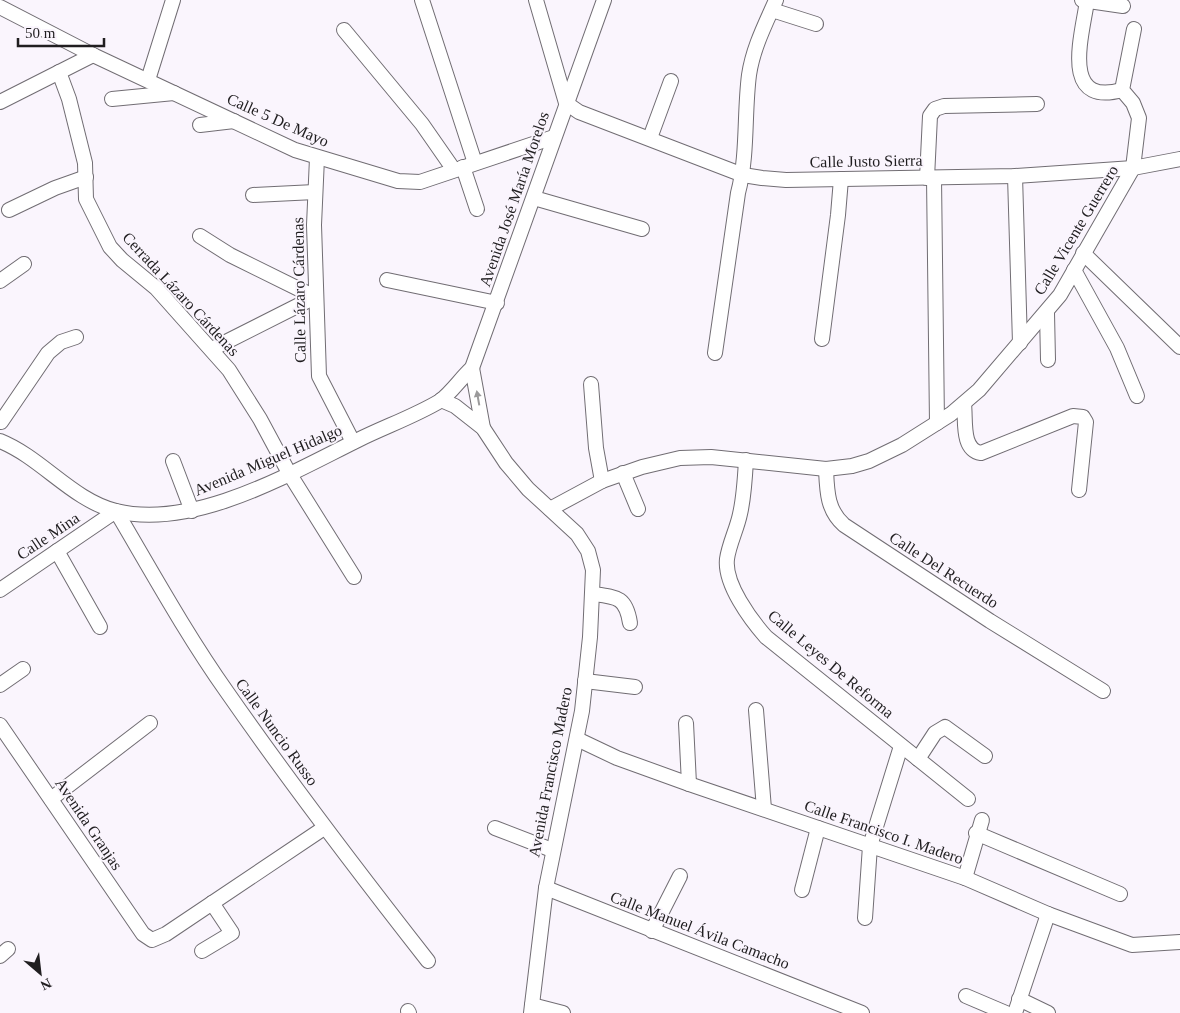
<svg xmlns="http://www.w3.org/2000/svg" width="1180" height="1013" viewBox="0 0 1180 1013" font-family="Georgia,serif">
  <rect width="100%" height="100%" fill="#faf5fd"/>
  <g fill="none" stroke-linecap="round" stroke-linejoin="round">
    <defs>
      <g id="minor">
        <path d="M422 0 475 163"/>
        <path d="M536 0 566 103 579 112 743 175 762 178 786 180 1015 176 1133 168 1180 159"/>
        <path d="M1082 0 1123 6"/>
        <path d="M1087 1C1082 36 1060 107 1122 90"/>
        <path d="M0 7 93 55 295 150 398 181 420 182 554 137"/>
        <path d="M772 10 816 24"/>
        <path d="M344 30 422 124 454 170"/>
        <path d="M59 72 69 99 85 163 86 199 110 247 122 260 156 288 229 370 260 419 289 473 354 577"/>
        <path d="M148 80 173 0"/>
        <path d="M112 99 174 93"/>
        <path d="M0 102 93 55"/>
        <path d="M200 125 234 121"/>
        <path d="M650 138 671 81"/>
        <path d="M317 158 314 225 319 376 353 442"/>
        <path d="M463 167 477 209"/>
        <path d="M1015 176 1020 343"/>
        <path d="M927 178 930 116 935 109 944 106 1037 104"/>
        <path d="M934 178 937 423"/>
        <path d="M253 195 315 192"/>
        <path d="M534 198 642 229"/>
        <path d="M9 210 55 188 86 177"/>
        <path d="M200 236 230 255 315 297"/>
        <path d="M1083 253 1180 347"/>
        <path d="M1074 270 1117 348 1137 396"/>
        <path d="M387 280 497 303"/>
        <path d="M0 281 24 264"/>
        <path d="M1047 313 1048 360"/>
        <path d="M822 339 838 215 841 179"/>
        <path d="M212 349 315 297"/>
        <path d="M715 353 738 193C748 155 744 114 749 75 753 48 765 25 776 0"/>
        <path d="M472 368 483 428"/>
        <path d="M591 384 596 448 602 481"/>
        <path d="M441 400 455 406 483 428 506 463 528 489 577 534 588 551 593 570 590 637 582 711 546 888 531 1013"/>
        <path d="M964 404C966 420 961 450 981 453L1073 416 1083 417 1086 422 1079 490"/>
        <path d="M1 422 48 353 61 342 76 337"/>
        <path d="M0 441C42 458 72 500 116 511 194 530 289 474 358 440 384 427 415 416 440 401 451 393 461 378 472 368L604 0"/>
        <path d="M746 460C745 478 744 497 740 514 737 529 729 544 727 559 724 584 751 620 766 637L968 799"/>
        <path d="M173 461 192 511"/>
        <path d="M826 469C827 491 827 510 844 525L990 621 1103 691"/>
        <path d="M623 473 638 509"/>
        <path d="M550 509 602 481 642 467 680 458 711 457 826 469 852 466 869 461 902 445 951 414 979 390 1060 295 1133 168 1139 118 1133 103 1122 90 1134 29"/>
        <path d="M57 551 100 627"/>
        <path d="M0 590 116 511C152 572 186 634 227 692 291 784 359 873 428 961"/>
        <path d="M593 594C617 597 626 597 630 623"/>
        <path d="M585 681 635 687"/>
        <path d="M0 685 23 669"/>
        <path d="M756 710 764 809"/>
        <path d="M686 723 689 784"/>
        <path d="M0 725 143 934 152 940 166 934 324 828"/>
        <path d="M577 739 617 758 689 784 965 878 1048 914 1132 945 1180 942"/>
        <path d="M918 759 935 733 945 727 985 756"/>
        <path d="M51 799 150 723"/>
        <path d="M495 828 552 850"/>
        <path d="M976 833 1120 894"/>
        <path d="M965 878 982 820"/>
        <path d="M546 888 862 1013"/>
        <path d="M802 890 818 828"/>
        <path d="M865 918 870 846 901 746"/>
        <path d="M652 931 680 876"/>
        <path d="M202 951 232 933 212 903"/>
        <path d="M0 956 8 949"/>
        <path d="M966 996 1006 1013"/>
        <path d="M1019 999 1048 1013"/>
        <path d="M532 1005 563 1013"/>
        <path d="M408 1011 409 1013"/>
        <path d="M1015 1013 1048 914"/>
      </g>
    </defs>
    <use href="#minor" stroke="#716d73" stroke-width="16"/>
    <use href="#minor" stroke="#fff" stroke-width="14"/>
  </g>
  <defs><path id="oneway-solid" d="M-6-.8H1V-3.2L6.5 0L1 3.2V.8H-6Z" transform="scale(1.25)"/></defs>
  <use fill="#9b9a9b" href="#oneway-solid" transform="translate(478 398) rotate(-100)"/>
  <g text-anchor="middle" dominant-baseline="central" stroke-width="4" stroke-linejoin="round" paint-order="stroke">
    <g font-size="16" fill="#201e20" stroke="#faf5fd">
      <text transform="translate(278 120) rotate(24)">Calle 5 De Mayo</text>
      <text transform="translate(866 161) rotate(-1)">Calle Justo Sierra</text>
      <text transform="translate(514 199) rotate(-71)">Avenida José María Morelos</text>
      <text transform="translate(1076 230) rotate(-59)">Calle Vicente Guerrero</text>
      <text transform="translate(299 290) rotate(-91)">Calle Lázaro Cárdenas</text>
      <text transform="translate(181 294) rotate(47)">Cerrada Lázaro Cárdenas</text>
      <text transform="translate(268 460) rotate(-23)">Avenida Miguel Hidalgo</text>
      <text transform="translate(48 536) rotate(-34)">Calle Mina</text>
      <text transform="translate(944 570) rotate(33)">Calle Del Recuerdo</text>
      <text transform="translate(831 664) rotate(40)">Calle Leyes De Reforma</text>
      <text transform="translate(277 732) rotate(54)">Calle Nuncio Russo</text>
      <text transform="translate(550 772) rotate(-79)">Avenida Francisco Madero</text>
      <text transform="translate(89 824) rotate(56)">Avenida Granjas</text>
      <text transform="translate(884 832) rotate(19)">Calle Francisco I. Madero</text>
      <text transform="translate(700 930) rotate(21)">Calle Manuel Ávila Camacho</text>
    </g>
  </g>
  <g transform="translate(40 973) rotate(152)" stroke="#faf5fd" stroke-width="4" paint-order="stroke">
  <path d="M0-4L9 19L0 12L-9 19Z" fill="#201e20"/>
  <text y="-8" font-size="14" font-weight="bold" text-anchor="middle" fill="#201e20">N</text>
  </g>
  <path d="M18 38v8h86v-8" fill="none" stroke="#201e20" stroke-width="2.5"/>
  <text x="25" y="38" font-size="15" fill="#201e20" stroke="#faf5fd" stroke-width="4" paint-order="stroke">50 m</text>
</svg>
